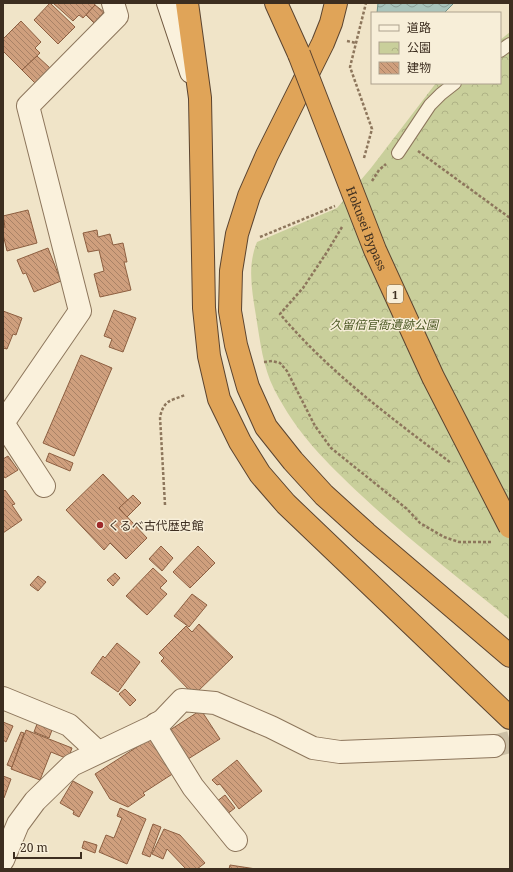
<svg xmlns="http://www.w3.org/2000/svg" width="513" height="872" viewBox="0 0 513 872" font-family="'Noto Serif','Noto Sans JP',serif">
  <defs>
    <pattern id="park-crowns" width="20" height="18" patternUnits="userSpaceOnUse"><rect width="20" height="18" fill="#c9cf9b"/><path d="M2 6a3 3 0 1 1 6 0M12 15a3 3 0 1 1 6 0" fill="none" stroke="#aeb285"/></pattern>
    <pattern id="water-waves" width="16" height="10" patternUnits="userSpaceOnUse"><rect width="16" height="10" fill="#a9c4bc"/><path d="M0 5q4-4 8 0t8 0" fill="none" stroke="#8ba098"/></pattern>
    <pattern id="building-back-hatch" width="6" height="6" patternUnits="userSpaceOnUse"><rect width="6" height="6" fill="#cf9f7d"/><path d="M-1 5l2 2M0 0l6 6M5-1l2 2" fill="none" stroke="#a98266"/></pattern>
  </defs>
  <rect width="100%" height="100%" fill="#f0e4c8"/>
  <path fill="url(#park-crowns)" d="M510 32V620C460 579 409 540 362 496 326 462 297 434 274 389 263 367 260 341 256 316 252 291 247 266 257 242L337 208 371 168 436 83H500V40Z"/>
  <path fill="url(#water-waves)" stroke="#6f938a" d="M378 3H454L444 13H377Z"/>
  <g fill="url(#building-back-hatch)" stroke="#8d5f41">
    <path d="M50 3 75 27 58 44 34 20Z"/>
    <path d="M53 3H94L95 5 83 18 79 15 73 21Z"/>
    <path d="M95 5 104 12 94 23 86 15Z"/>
    <path d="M21 21 41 42 35 48 40 53 22 70 3 51V39Z"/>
    <path d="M37 56 50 68 35 83 22 70Z"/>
    <path d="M28 210 37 243 7 251 3 234V227H5L3 216Z"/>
    <path d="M97 230 98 237 110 234 113 245 123 243 127 262H124L131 290 100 297 94 274 104 271 99 250 88 252 83 233Z"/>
    <path d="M48 248 61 281 34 292 26 273 23 274 17 260Z"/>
    <path d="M114 310 136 318 123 352 109 347 112 339 104 336Z"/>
    <path d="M3 311 22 318 16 335 13 334 7 349 3 348Z"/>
    <path d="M81 355 112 368 74 456 43 443Z"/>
    <path d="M49 453 73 463 70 471 46 461Z"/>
    <path d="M8 456 18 470 5 478 3 475V459Z"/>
    <path d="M103 474 128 500 119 508 147 538 126 559 110 543 104 550 66 510Z"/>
    <path d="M5 490 15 504 12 505 22 520 3 533V492Z"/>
    <path d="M133 495 141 503 127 517 119 508Z"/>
    <path d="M161 546 173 558 162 571 149 559Z"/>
    <path d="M198 546 215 563 190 588 173 572Z"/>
    <path d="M153 568 167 581 160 588 167 594 147 615 126 596Z"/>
    <path d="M115 573 120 578 113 586 107 580Z"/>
    <path d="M38 576 46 582 38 591 30 585Z"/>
    <path d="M192 594 207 605 189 627 174 616Z"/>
    <path d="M199 624 233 657 194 695 161 661 164 658 159 653 186 626 192 632Z"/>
    <path d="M117 643 140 662 118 692 91 673 103 656 105 658Z"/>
    <path d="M125 689 136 700 130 706 119 694Z"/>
    <path d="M201 710 220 739 188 759 170 730Z"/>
    <path d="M3 722 13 726 6 742 3 740Z"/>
    <path d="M37 724 52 730 49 738 34 732Z"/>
    <path d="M26 730 72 748 68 759 51 752 40 780 11 769Z"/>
    <path d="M21 732 24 733 12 767 7 765Z"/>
    <path d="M151 738 174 773 143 793 145 795 128 807 110 799 95 774Z"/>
    <path d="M237 760 262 791 239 809 220 784 217 785 212 780Z"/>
    <path d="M3 776 11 779 4 798H3Z"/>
    <path d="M73 781 93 792 79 817 73 814 74 811 60 803Z"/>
    <path d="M225 795 235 808 226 815 216 802Z"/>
    <path d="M120 808 146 819 127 864 99 852 106 835 114 838 122 818 117 816Z"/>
    <path d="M153 824 161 827 150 857 142 854Z"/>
    <path d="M164 829 180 835 205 863 197 869H186L167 849 163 859 152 854Z"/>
    <path d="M84 841 97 845 95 853 82 848Z"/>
    <path d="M230 865 256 869H229Z"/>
  </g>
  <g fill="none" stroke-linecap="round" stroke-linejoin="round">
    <path stroke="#ccc0a6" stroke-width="22" stroke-dasharray="22 11" stroke-linecap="butt" d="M494 746 510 742"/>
    <defs>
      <g id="lane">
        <path d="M500 51 510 44"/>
        <path d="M398 153 430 105 441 94 455 83"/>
      </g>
      <g id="street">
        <path d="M3 423 80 311 28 106 117 16 113 3"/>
        <path d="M3 423 44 486"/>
        <path d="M3 698 69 725 98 752"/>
        <path d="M156 724 160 734 193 787 236 840"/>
        <path d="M3 860 18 824 35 801 72 765 152 727 163 720 182 700 215 703 271 727 313 748 340 752 494 746"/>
      </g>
      <path id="secondary" d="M168 3 191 72"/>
      <g id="highway">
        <path d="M187 3 200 98 204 308 209 356 219 399 240 442 260 474 286 504 510 718"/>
        <path d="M276 3 299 54"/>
        <path d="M336 3 331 23 323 43 267 155 249 196 237 234 231 271 230 311 236 345 248 387 266 427 293 461 324 495 366 533 510 656"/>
      </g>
    </defs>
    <use href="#lane" stroke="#8d765c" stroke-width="14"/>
    <use href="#street" stroke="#8d765c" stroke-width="24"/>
    <use href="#secondary" stroke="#6f573f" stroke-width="24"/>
    <use href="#highway" stroke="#5b4430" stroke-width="24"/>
    <g stroke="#8d765c" stroke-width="2.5" stroke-dasharray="3 2" stroke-linecap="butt">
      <path d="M347 41 356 43"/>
      <path d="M418 151 510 218"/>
      <path d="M364 158 372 129 350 67 366 3"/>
      <path d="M372 181 379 170 386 164"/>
      <path d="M342 227 327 252 303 288 280 314C330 373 390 417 451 463"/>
      <path d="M260 237 335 206"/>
      <path d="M264 362 272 361 280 363 287 371 315 426 331 448 407 509 420 523 444 537 459 542H493"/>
      <path d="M165 505 160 417C164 400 170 401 185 395"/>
    </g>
    <use href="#lane" stroke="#faf1dc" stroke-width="12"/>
    <use href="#street" stroke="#faf1dc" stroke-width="22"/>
    <use href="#secondary" stroke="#faf1dc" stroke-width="22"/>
    <use href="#highway" stroke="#e0a458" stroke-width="22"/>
    <defs>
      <g id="highway-bridge">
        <path id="s1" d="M299 54 375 250 433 377 510 527"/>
      </g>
    </defs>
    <use href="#highway-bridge" stroke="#5b4430" stroke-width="24" stroke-linecap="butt"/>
    <use href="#highway-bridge" stroke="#e0a458" stroke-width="22"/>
  </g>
  <circle fill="#9e2a2b" stroke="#f7eed8" stroke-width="1.5" cx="100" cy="525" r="4"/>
  <g text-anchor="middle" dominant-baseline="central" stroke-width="3" stroke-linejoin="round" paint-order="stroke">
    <rect fill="#f7eed8" stroke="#756857" stroke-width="1" x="387" y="285" width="16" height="18" rx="3"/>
    <g font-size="11" font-weight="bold" fill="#3d2e20">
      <text x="395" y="294">1</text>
    </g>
    <g font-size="12" fill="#3d2e20" stroke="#f7eed8">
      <text stroke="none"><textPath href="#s1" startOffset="187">Hokusei Bypass</textPath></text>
    </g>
    <g font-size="12" font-style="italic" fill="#4d5a26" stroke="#f7eed8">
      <text x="384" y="324">久留倍官衙遺跡公園</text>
    </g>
    <g font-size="12" fill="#3d2e20" stroke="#f7eed8" text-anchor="start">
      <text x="108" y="525">くるべ古代歴史館</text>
    </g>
  </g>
  <rect width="513" height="872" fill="none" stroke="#3d2e20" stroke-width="8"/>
  <rect x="371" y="12" width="130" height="72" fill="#f7eed8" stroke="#ada18e"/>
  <rect x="379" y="25" width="20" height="6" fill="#faf1dc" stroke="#ada18e"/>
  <text x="407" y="32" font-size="12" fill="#3d2e20">道路</text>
  <rect x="379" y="42" width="20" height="12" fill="url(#park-crowns)" stroke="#ada18e"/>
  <text x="407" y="52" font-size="12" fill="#3d2e20">公園</text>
  <rect x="379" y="62" width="20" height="12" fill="url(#building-back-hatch)" stroke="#ada18e"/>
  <text x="407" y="72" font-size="12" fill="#3d2e20">建物</text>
  <path d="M14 852v6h67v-6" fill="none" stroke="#3d2e20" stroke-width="2"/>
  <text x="20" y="852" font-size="12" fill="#3d2e20" stroke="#f7eed8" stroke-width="3" paint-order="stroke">20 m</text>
</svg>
